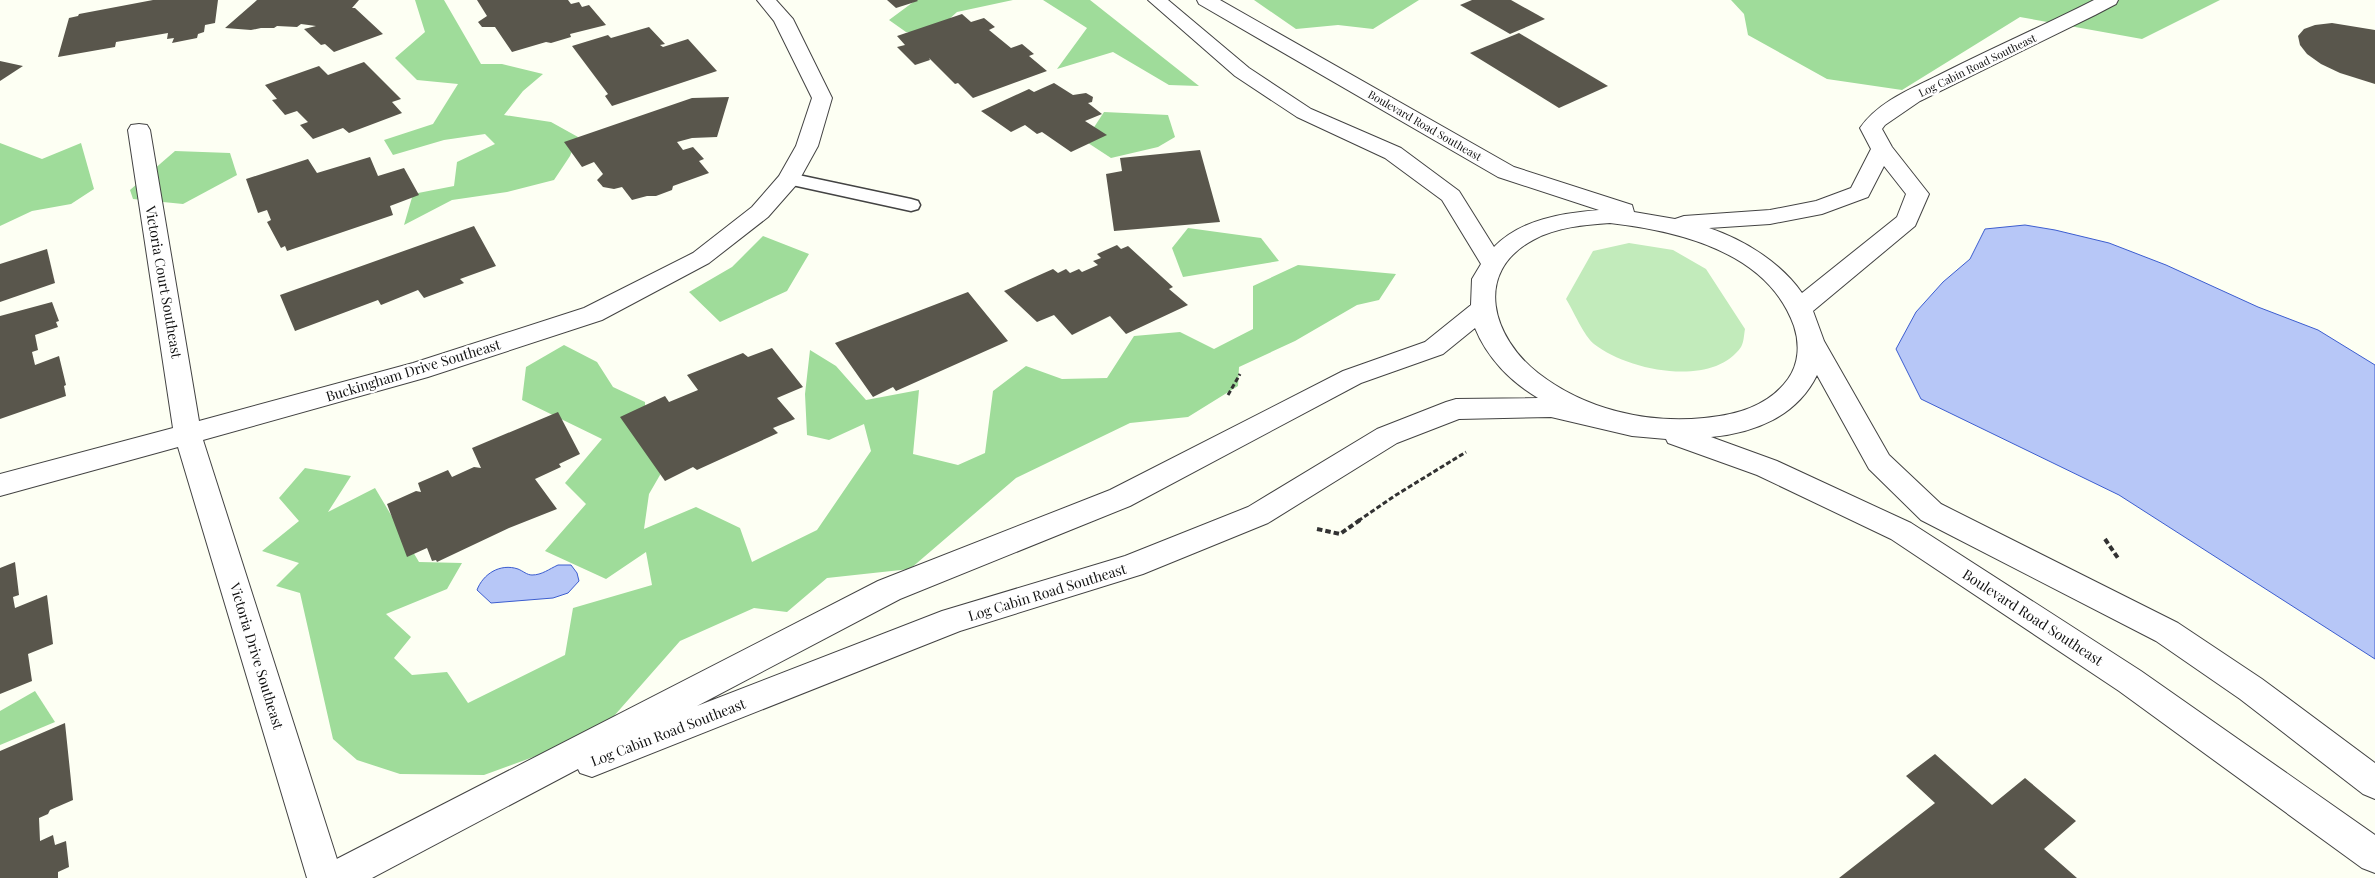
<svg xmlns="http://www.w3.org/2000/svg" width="2375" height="878" viewBox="0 0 2375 878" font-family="'Playfair Display',serif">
  <rect width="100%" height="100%" fill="#fdfff3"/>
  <path fill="#c2ebbb" d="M1629 243 1673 250 1706 269 1745 329C1744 334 1744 342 1741 347 1713 388 1628 371 1594 344 1584 336 1573 310 1566 299L1593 251Z"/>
  <g fill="#9fdc9a">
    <path d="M415 0H444L481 64H502L543 74 523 91 504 115 551 122 578 137 570 156 554 180 507 192 452 200 404 225 413 194 454 186 457 162 495 144 485 134 444 140 393 155 384 140 433 124 458 84 417 80 395 58 425 32Z"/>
    <path d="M916 0H1013L957 12 935 32H906L889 20Z"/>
    <path d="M1043 0H1090L1199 86 1169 85 1113 52 1057 69 1087 28Z"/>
    <path d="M1254 0H1419L1373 29 1338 25 1296 29Z"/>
    <path d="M1731 0H2220L2142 39 2020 17 1902 90 1827 79 1748 35 1744 14Z"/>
    <path d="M1104 112 1168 115 1175 137 1158 147 1111 158 1085 141Z"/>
    <path d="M0 143 42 159 81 143 94 189 71 204 32 211 0 226Z"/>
    <path d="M175 151 230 153 237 175 183 204 133 199 130 190Z"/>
    <path d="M1188 228 1261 238 1279 261 1183 277 1172 248Z"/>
    <path d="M763 236 809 254 787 291 720 322 689 292 732 267Z"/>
    <path d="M1298 265 1396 274 1379 300 1357 305 1295 341 1239 367 1238 386 1188 417 1130 423 1016 478 910 569 827 578 787 612 754 608 680 641 599 733 484 775 400 774 357 760 333 739 300 593 276 586 299 563 262 551 299 521 279 498 305 468 351 476 328 512 375 488 419 562 462 563 447 589 386 614 411 637 394 658 412 675 447 672 468 703 565 655 573 608 652 585 646 552 606 579 545 551 586 504 565 483 602 439 522 400 526 367 564 345 597 362 613 387 645 402 646 430 671 456 649 494 644 529 696 507 740 528 752 562 817 530 871 451 864 424 829 440 807 435 805 394 810 350 836 366 866 400 919 390 913 454 958 465 985 453 993 391 1026 366 1062 379 1107 378 1134 336 1180 332 1214 349 1253 329V286Z"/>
    <path d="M35 691 55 722 0 745V711Z"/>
  </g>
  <g fill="#b7c7f7" stroke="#3c5dcf">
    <path d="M2025 225 2055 230 2109 243 2166 265 2258 307 2318 330 2375 365V659L2119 495 1921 399 1896 349 1916 312 1943 282 1970 259 1985 229Z"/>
    <path d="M558 565H571L577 573 579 581 568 593 553 598 491 603 477 590C483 574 500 563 518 569 523 571 527 575 532 575 542 575 549 569 558 565Z"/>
  </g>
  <g fill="#59564c">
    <path d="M153 0H218L215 23 205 25 204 32 198 34 197 38 172 43 174 38 167 39 168 33 116 42 115 47 58 57 69 18 78 16 79 14Z"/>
    <path d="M257 0H359L352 8H355L383 34 334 52 325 44 321 45 304 29 316 26 301 24 297 27 277 26 274 28H261L251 30 225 28Z"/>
    <path d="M477 0H568L571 4 579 2 582 7 589 5 606 25 570 34 571 37 551 43 546 42 512 52 495 27H482L478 22 487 16Z"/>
    <path d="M887 0H917L918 1 896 8Z"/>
    <path d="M1472 0H1511L1545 19 1510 34 1460 5Z"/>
    <path d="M962 14 971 22 984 18 995 27 989 30 1011 48 1022 44 1034 54 1029 56 1047 71 973 98 958 83 955 84 929 58 930 60 915 65 897 47 905 45 897 36Z"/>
    <path d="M2332 23 2375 30V84L2340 73 2321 64 2307 54 2300 45 2298 36 2304 29 2315 25Z"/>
    <path d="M649 27 665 44 660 45 663 47 688 39 717 71 612 106 605 96 608 94 572 46 608 35 611 38Z"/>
    <path d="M1519 33 1608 86 1559 108 1470 53Z"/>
    <path d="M0 61 23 66 0 81Z"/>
    <path d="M364 62 401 99 392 102 402 113 349 133 343 128 313 139 300 125 308 122 297 111 285 115 272 100 277 99 265 85 319 66 328 75Z"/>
    <path d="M1054 83 1073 95 1086 93 1093 97 1092 102 1088 103 1102 114 1085 121 1107 135 1071 152 1042 132 1037 134 1025 125 1011 132 981 111 1029 89 1034 92Z"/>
    <path d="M729 97 717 137 692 138 677 142 683 150 693 147 704 159 699 161 709 173 673 186 672 190 656 196H647L632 200 622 187 614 189 603 187 597 180 603 174 594 162 582 167 564 142 692 98Z"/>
    <path d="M1200 150 1220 222 1114 231 1106 174 1122 171 1120 158Z"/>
    <path d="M370 157 378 176 404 168 419 195 390 206 393 215 287 251 285 246 281 248 267 222 271 220 267 210 258 213 246 179 308 159 317 173Z"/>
    <path d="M474 226 496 266 460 279 464 283 424 298 418 290 381 305 378 300 295 331 280 295Z"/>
    <path d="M1117 245 1121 249 1128 246 1173 287 1169 289 1188 305 1126 334 1110 316 1072 335 1054 315 1037 322 1004 291 1053 269 1058 273 1066 269 1070 273 1079 269 1082 272 1098 265 1093 261 1101 258 1097 254Z"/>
    <path d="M47 249 55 283 0 302V264Z"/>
    <path d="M968 292 1008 341 896 391 893 387 873 397 835 343Z"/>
    <path d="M52 302 59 321 56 322 58 327 35 335 38 350 32 352 35 365 59 356 66 385 64 386 66 396 0 419V316Z"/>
    <path d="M772 348 803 387 777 398 795 419 773 428 778 433 697 470 693 467 665 481 620 417 665 396 669 402 698 390 687 375 743 353 748 357Z"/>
    <path d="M558 412 580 454 559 464 561 467 535 479 557 509 509 528 437 562 436 560 432 561 427 548 407 557 387 504 416 491 421 492 418 483 448 470 452 477 474 467 481 468 472 448Z"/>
    <path d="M15 562 19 595 13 597 15 608 47 595 53 644 28 654 32 681 0 694V568Z"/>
    <path d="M65 723 73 800 50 810 48 814 39 818 40 841 53 835 55 845 66 841 69 867 58 872V878H0V751Z"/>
    <path d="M1935 754 1992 805 2025 778 2076 821 2044 849 2077 878H1839L1935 803 1906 776Z"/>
  </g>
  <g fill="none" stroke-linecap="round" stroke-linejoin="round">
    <defs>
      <path id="service" d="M789 173 911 199 918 201 920 205 918 209 911 211 783 183 780 179 783 175Z"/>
      <path id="minor" d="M757 0H776L793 19 832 98 818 146 797 184 768 217 709 263 602 320 428 377 203 440 343 878H307L178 447 0 496V474L173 428 128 130 131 125 139 124 147 125 150 130 199 421 413 363 584 308 693 253 752 207 779 176 796 146 812 98 774 21Z"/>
      <path id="tertiary" d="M1148 0H1168L1249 68 1311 109 1401 148 1459 191 1494 247C1521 219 1563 213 1599 210L1498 177 1199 4 1197 0H1220L1514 167 1632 205 1634 212 1675 219 1684 216 1770 210 1816 201 1851 188 1871 149 1860 128C1879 101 1911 89 1939 75 1990 49 2043 26 2094 0H2118L2116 4 2095 15 1920 101 1885 125 1882 129 1892 147 1929 194 1915 226 1813 311 1824 341 1889 455 1941 504 2178 623 2262 679 2375 763V799L2363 794 2240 699 2156 641 1921 520 1869 469 1817 375C1797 416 1755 433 1711 437L1777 461 1911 523 2141 671 2375 835V873L2362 868 2119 691 1891 539 1757 475 1668 443 1666 439 1632 436 1551 417 1459 419 1397 443 1268 523 1143 574 960 631 592 777 580 773 578 769 372 878H318L323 866 878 581 1110 490 1343 371 1425 342 1471 305 1472 279 1481 264 1442 200 1385 158 1297 117 1235 76ZM1884 166 1906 194 1897 217 1802 293C1781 263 1745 240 1709 228L1770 224 1822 214 1868 197ZM1610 223C1679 231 1768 252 1794 326 1800 344 1799 364 1788 379 1768 407 1735 415 1704 418 1647 424 1584 409 1538 373 1493 338 1472 273 1533 240 1557 227 1583 225 1610 223ZM1475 328C1487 358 1511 382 1538 398L1456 399 1446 402 1377 429 1248 507 1125 556 942 611 697 706 900 599 1130 506 1361 383 1443 354Z"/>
    </defs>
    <use href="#service" stroke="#434343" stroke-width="3"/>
    <use href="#minor" stroke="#434343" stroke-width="2"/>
    <use href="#tertiary" stroke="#434343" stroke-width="2"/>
    <g stroke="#323232" stroke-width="3" stroke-dasharray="5 2.5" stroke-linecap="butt">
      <path d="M1228 395 1240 374"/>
      <path d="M1358 521 1396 495 1466 452"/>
    </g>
    <g stroke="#323232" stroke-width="4" stroke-dasharray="5.5 3" stroke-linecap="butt">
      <path d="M1317 529 1340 534 1360 520"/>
      <path d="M2105 539 2118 558"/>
    </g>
    <use href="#service" fill="#fff" fill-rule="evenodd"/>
    <use href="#minor" fill="#fff" fill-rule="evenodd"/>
    <use href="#tertiary" fill="#fff" fill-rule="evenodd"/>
  </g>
  <g text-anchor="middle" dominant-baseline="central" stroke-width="5" stroke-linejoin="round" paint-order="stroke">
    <g font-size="11" fill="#101010" stroke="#fff">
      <text transform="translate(1977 65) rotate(-26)">Log Cabin Road Southeast</text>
      <text transform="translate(1425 125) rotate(30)">Boulevard Road Southeast</text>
    </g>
    <g font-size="14" fill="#101010" stroke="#fff">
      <text transform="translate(164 282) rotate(80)">Victoria Court Southeast</text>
      <text transform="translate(413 370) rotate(-17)">Buckingham Drive Southeast</text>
      <text transform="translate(1047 592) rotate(-17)">Log Cabin Road Southeast</text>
      <text transform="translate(2033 617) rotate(33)">Boulevard Road Southeast</text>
      <text transform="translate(257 656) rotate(73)">Victoria Drive Southeast</text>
      <text transform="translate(668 732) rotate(-21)">Log Cabin Road Southeast</text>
    </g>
  </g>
</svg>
